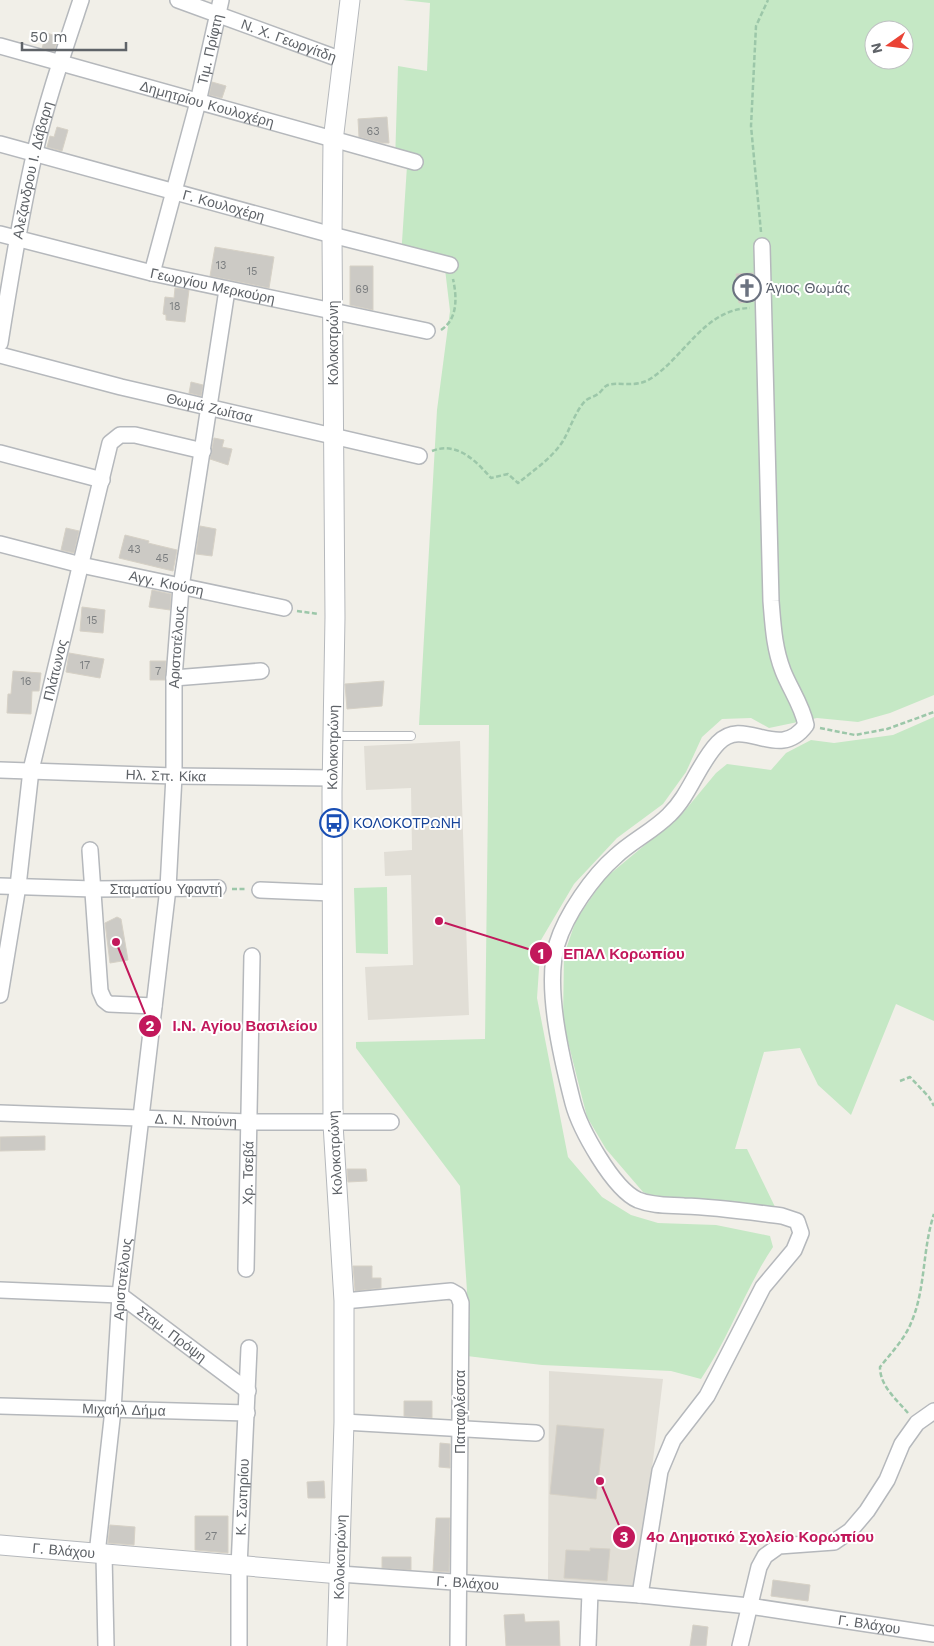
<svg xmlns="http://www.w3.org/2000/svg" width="934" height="1646" viewBox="0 0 934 1646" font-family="'Work Sans',sans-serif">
  <rect width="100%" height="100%" fill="#f1efe8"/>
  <g fill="#e1ded6">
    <path d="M460 741 469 1015 368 1020 365 967 413 965 411 875 385 876 384 852 412 850 411 788 366 790 364 746Z"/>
    <path d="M549 1371 663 1379 637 1590 548 1583Z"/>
  </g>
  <g fill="#c5e8c5" fill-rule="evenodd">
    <path d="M403 0H934V695L890 713 858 722 817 718 769 728 751 718 722 719 702 737 686 772 663 804 617 838 574 884 541 940 537 998 568 1157 602 1197 631 1215 658 1223 716 1225 770 1236 773 1247C745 1289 729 1338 701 1379L671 1371 542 1365 467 1356V1291L460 1186 356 1048V1042L485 1039 489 725H419L437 410 450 311 445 269 401 257 407 166 395 162 398 66 427 71 430 3ZM874 30H904V60H874Z"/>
    <path d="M934 717V1021L896 1004 851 1115 818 1085 800 1048 764 1052 735 1149H747L776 1209 660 1199 643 1192 606 1149 587 1117 563 1022 564 955 576 920 604 879 682 814 716 773 727 764 771 770 786 753 811 740 834 743 893 735Z"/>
    <path d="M387 887 388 954 356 953 354 888Z"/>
  </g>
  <g fill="#cccac5" stroke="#d6d1c6">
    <path d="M47 33 59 37 54 51 42 48Z"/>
    <path d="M212 82 226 86 222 98 209 95Z"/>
    <path d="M387 117 389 143H382L359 137 358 119Z"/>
    <path d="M57 127 68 130 62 151 47 147 50 136 54 137Z"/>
    <path d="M215 247 274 257 269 288 210 276Z"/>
    <path d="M350 266H373V310L350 305Z"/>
    <path d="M753 273 754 301 739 303 736 274Z"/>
    <path d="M175 288 189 290 185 322 166 320V315L163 314 165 297 174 298Z"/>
    <path d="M191 382 203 385 201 396 189 393Z"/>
    <path d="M214 438 224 440 222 447 232 449 228 465 210 459Z"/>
    <path d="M200 526 216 529 212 556 196 554Z"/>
    <path d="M66 528 79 531 74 553 61 550Z"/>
    <path d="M125 535 149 541 148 543 177 550 173 571 119 558Z"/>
    <path d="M152 590 171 594 170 610 149 607Z"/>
    <path d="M82 607 105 610 103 633 80 631Z"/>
    <path d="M69 653 104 659 100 678 66 672Z"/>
    <path d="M150 661H166L165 680H150Z"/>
    <path d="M13 671 41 673 39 691H32L31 714 7 713 8 694H11Z"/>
    <path d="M384 681 382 706 347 709 345 684Z"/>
    <path d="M117 917 121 919 128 960 110 963 105 923Z"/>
    <path d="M45 1136V1150L0 1151V1137Z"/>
    <path d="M347 1169H366L367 1181 348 1182Z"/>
    <path d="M353 1266H372V1278H381V1288L355 1291Z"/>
    <path d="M404 1401H432V1418L404 1416Z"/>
    <path d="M557 1425 604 1429 596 1499 550 1494Z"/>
    <path d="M440 1443 450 1444V1468L439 1467Z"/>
    <path d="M324 1481 325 1498H308L307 1482Z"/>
    <path d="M195 1516H228V1553L195 1550Z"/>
    <path d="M436 1518H450L449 1572 433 1571Z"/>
    <path d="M110 1525 135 1527 134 1545 108 1543Z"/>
    <path d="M590 1548 610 1549 607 1581 564 1578 566 1550 590 1551Z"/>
    <path d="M382 1557H411V1570L382 1568Z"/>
    <path d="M773 1580 810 1585 808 1601 771 1596Z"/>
    <path d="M524 1614 525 1622 559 1621 560 1646H506L504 1615Z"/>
    <path d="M693 1625 708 1627 706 1646H690Z"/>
  </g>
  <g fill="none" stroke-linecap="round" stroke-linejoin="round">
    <defs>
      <path id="service" d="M333 736H411"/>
      <g id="minor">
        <path id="s1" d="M178 0 342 60"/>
        <path id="s2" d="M0 46 415 162"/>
        <path id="s3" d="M0 144 332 235 450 265"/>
        <path id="s4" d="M0 234 152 273 427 331"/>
        <path id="s5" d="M152 273 198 102 221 0"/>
        <path id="s6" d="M0 343C10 280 20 218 34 156 46 103 64 51 81 0"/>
        <path id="s7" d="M0 355 121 387 419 456"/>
        <path d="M0 453 102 480"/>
        <path id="s8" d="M0 544 81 565 284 608"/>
        <path d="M174 678 261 671"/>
        <path id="s9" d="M0 770 174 776 332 778"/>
        <path d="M90 850 100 991 104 1000 109 1004 154 1006"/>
        <path d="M0 886 93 889 218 888"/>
        <path d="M260 890 332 893"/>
        <path id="s10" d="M0 995 18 886 31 770 110 443 120 435H135L203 451"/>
        <path id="s11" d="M0 1113 249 1122H391"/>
        <path id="s12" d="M246 1269 252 956"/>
        <path id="s13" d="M0 1290 120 1295 248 1391"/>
        <path d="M344 1301 451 1291 458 1295 461 1303 458 1646"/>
        <path id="s14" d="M0 1406 247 1413"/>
        <path d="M344 1422 536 1433"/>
        <path id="s15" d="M97 1554 113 1410 120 1295 168 888 174 776V678L181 587 227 290"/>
        <path d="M104 1555 106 1646"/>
        <path id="s16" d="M340 1574 640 1595 749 1606 934 1634"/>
        <path d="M640 1595 660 1471 673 1440 707 1396 763 1287 794 1250 801 1233 797 1221 782 1216C750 1212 717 1207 684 1206 668 1205 653 1206 638 1200 613 1189 580 1129 573 1103 562 1060 544 986 557 944 566 914 593 876 616 856 632 841 653 831 669 815 690 795 698 764 718 743 745 715 778 763 806 725 802 705 790 689 783 671 774 648 773 625 771 601L762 246"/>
        <path id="s17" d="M239 1646V1567L249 1348"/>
        <path d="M588 1646 590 1592"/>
        <path d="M740 1646 759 1567 765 1556 779 1546 834 1542 850 1531 867 1511 887 1480 902 1444 917 1423 934 1411"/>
      </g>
      <g id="tertiary">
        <path id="s18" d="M0 1545 340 1574"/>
        <path id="s19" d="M337 1646 344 1422V1301L333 1124 332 792 335 617 332 235 333 141 350 0"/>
      </g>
    </defs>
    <use href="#service" stroke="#b5b8bc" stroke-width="10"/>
    <use href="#minor" stroke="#b5b8bc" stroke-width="18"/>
    <use href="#tertiary" stroke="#b5b8bc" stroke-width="21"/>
    <g stroke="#9cc7a9" stroke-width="2.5" stroke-dasharray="5 2.5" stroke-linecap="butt">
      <path d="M761 232 751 126 756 26 768 0"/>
      <path d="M441 330C458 319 457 297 453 279"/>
      <path d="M432 451C457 441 476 461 491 478L508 474 518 483C533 471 552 458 563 441 570 429 575 412 585 401 588 398 594 397 598 394 601 392 603 388 606 386 616 380 634 389 650 379 685 357 704 309 750 308"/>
      <path d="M297 611 319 614"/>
      <path d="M820 728 855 735 887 729 934 712"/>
      <path d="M232 889H247"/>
      <path d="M900 1081 910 1077 929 1097 934 1106"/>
      <path d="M908 1413C896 1399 880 1386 880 1367 891 1353 904 1340 911 1323 926 1289 922 1250 934 1214"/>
    </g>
    <use href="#service" stroke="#fff" stroke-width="8"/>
    <use href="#minor" stroke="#fff" stroke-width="15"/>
    <use href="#tertiary" stroke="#fff" stroke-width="19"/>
  </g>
  <defs>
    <symbol id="church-ring" viewBox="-11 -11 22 22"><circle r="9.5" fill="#fff" stroke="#6b7280" stroke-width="1.5"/><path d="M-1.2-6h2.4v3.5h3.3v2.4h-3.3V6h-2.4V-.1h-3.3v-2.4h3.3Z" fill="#6b7280"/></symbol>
    <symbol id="bus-ring" viewBox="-11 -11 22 22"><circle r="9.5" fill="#fff" stroke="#1a4fb4" stroke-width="1.5"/><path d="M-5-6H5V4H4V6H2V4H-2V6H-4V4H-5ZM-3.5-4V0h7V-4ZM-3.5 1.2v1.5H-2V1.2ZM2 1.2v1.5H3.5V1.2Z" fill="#1a4fb4"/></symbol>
  </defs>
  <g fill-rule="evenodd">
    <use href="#church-ring" x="731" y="272" width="32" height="32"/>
    <use href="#bus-ring" x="318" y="807" width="32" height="32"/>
  </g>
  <g text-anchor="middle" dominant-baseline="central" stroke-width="4" stroke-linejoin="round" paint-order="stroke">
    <g font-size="11" fill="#7a7d7f">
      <text x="373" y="131">63</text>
      <text x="221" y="265">13</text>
      <text x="252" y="271">15</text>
      <text x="362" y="289">69</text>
      <text x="175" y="306">18</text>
      <text x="134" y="549">43</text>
      <text x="162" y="558">45</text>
      <text x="92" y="620">15</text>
      <text x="85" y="665">17</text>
      <text x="158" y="671">7</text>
      <text x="26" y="681">16</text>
      <text x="211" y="1536">27</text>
    </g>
    <g font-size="14" fill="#5f6368" stroke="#fff">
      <text stroke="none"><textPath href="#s1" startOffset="118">Ν. Χ. Γεωργίτδη</textPath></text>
      <text stroke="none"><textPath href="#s5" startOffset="231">Τιμ. Πρίφτη</textPath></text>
      <text stroke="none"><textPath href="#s2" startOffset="215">Δημητρίου Κουλοχέρη</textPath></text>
      <text stroke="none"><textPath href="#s6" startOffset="176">Αλεζανδρου Ι. Δάβαρη</textPath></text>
      <text stroke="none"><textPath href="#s3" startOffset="232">Γ. Κουλοχέρη</textPath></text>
      <text stroke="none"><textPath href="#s4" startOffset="219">Γεωργίου Μερκούρη</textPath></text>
      <text transform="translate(333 343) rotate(-90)">Κολοκοτρώνη</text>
      <text stroke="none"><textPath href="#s7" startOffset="216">Θωμά Ζωίτσα</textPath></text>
      <text stroke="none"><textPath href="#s8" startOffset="171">Αγγ. Κιούση</textPath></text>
      <text stroke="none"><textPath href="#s15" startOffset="911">Αριστοτέλους</textPath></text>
      <text stroke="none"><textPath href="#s10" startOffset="330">Πλάτωνος</textPath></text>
      <text stroke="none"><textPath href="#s19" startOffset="899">Κολοκοτρώνη</textPath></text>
      <text stroke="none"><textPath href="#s9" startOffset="166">Ηλ. Σπ. Κίκα</textPath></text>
      <text x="166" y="889">Σταματίου Υφαντή</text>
      <text stroke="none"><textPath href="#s11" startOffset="196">Δ. Ν. Ντούνη</textPath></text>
      <text transform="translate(335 1153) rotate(-93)">Κολοκοτρώνη</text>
      <text stroke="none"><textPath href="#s12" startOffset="96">Χρ. Τσεβά</textPath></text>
      <text stroke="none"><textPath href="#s15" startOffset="276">Αριστοτέλους</textPath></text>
      <text stroke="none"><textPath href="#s13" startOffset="185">Σταμ. Πρόψη</textPath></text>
      <text stroke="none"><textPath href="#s14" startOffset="124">Μιχαήλ Δήμα</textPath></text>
      <text transform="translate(460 1412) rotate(-90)">Παπαφλέσσα</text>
      <text stroke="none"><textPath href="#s17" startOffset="149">Κ. Σωτηρίου</textPath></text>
      <text stroke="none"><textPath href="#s18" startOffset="64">Γ. Βλάχου</textPath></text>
      <text stroke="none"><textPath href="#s19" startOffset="89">Κολοκοτρώνη</textPath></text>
      <text stroke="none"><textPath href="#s16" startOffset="128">Γ. Βλάχου</textPath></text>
      <text stroke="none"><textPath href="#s16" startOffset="532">Γ. Βλάχου</textPath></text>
    </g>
    <g font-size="14" fill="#5b616d" stroke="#fff" text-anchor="start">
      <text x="766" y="288">Άγιος Θωμάς</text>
    </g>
    <g font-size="14" fill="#164399" stroke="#fff" text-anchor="start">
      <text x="353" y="823">ΚΟΛΟΚΟΤΡΩΝΗ</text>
    </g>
  </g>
  <path fill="none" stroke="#c2185b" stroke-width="2" d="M439 921L541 953M116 942L150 1026M600 1481L624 1537"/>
  <g fill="#c2185b" stroke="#fff" stroke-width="2">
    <circle cx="439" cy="921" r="5"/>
    <circle cx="116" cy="942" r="5"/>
    <circle cx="600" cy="1481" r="5"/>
    <circle cx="541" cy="953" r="12"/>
    <circle cx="150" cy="1026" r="12"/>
    <circle cx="624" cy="1537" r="12"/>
  </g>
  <g font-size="15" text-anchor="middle" font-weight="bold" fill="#fff">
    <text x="541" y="959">1</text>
    <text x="150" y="1031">2</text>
    <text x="624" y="1542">3</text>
  </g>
  <g font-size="15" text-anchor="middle" font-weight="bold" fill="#c2185b" stroke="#fff" stroke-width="4" stroke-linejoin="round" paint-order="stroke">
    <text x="624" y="959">ΕΠΑΛ Κορωπίου</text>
    <text x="245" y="1031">Ι.Ν. Αγίου Βασιλείου</text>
    <text x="760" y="1542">4ο Δημοτικό Σχολείο Κορωπίου</text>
  </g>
  <g transform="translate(889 45) rotate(256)"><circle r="24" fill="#ffffff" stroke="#bfc1c3"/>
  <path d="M0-4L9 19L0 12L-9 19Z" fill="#ea4335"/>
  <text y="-8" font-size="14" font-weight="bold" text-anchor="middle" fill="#5f6368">N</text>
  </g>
  <path d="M22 42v8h104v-8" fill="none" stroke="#5f6368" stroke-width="2.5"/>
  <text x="30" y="42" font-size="15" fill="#5f6368" stroke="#ffffff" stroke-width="4" paint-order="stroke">50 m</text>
</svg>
